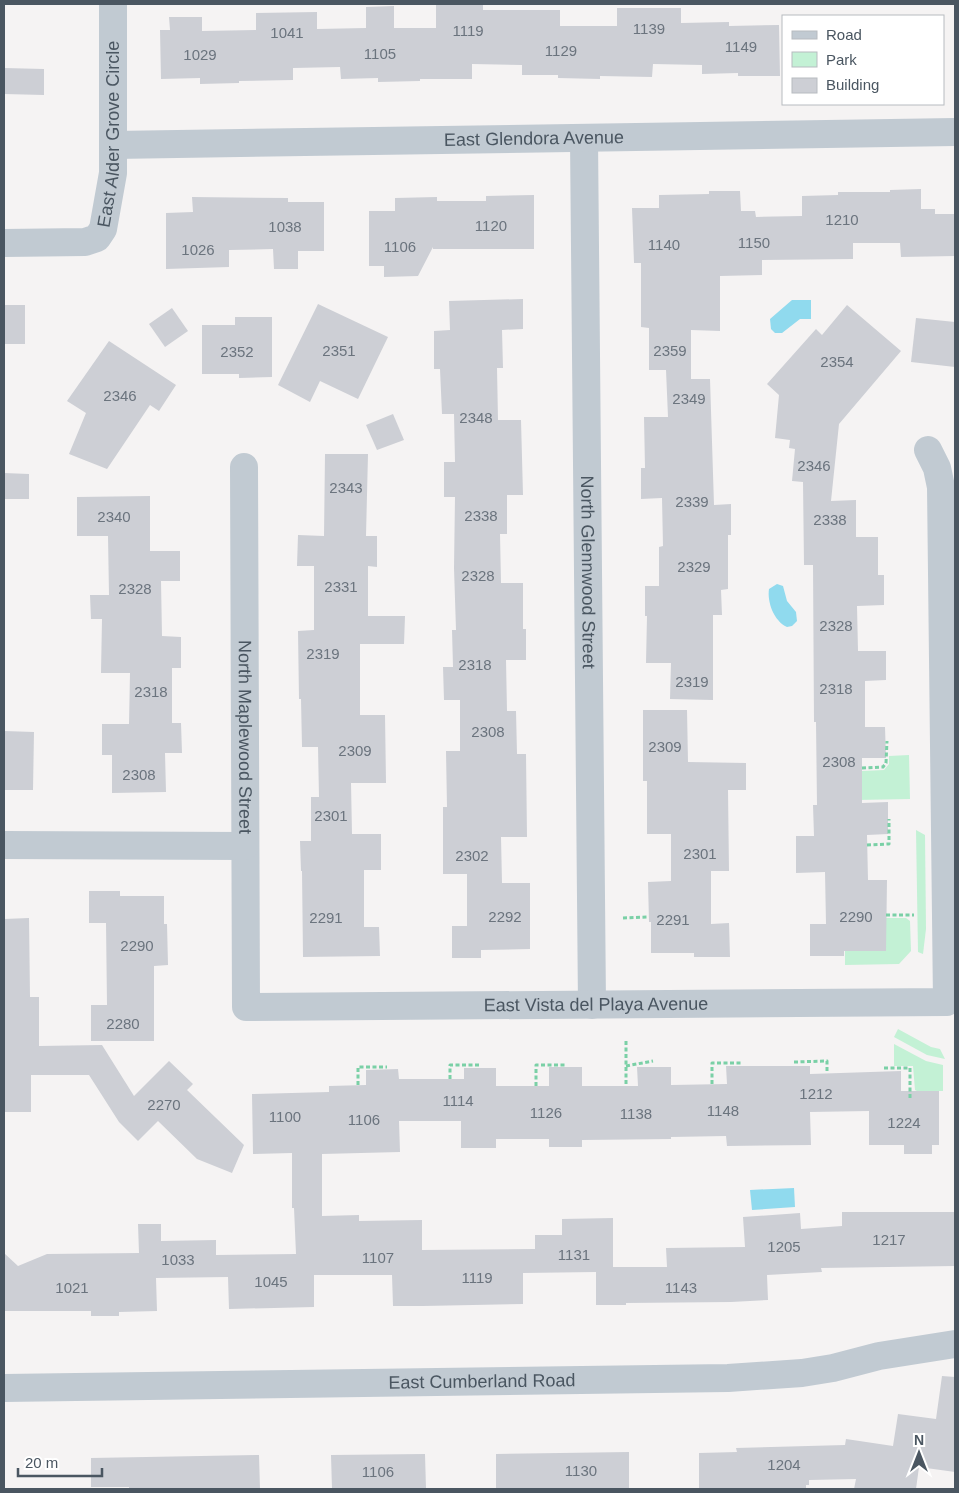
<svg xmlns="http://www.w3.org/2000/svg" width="959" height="1493" viewBox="0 0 959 1493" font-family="Arial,sans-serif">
  <rect width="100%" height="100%" fill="#f5f3f3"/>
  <g fill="#c3f1d5">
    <path d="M909 755 910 799 856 800 862 794V771L884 770 889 764V756Z"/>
    <path d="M916 830 925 835 926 929 923 954 918 952Z"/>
    <path d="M886 918H906L910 921 911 951 899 964 845 965V951H886Z"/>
    <path d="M898 1029 931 1047 940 1049 945 1059 927 1055 894 1037Z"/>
    <path d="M894 1044 926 1061 943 1065V1091H917L915 1090 913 1066H894Z"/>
  </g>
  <g fill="#90daee">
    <path d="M792 300H811V319H800L782 333H775L771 329 770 319Z"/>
    <path d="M777 584 783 586 787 601 796 612 797 621 792 626 787 627C774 621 767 602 769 589Z"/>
    <path d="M794 1188 795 1207 752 1210 750 1190Z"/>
  </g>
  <g fill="#cdcfd5">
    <path d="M436 4H483V10H560V26H617V8H681V23L729 22V26L779 25 780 76H738V73L702 74V65L653 64 652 77 600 76V79L558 78V75H522V65L472 64V79H420V81L378 82V78L341 79 340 67 293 68V80L239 81V83L200 84V78L161 79 160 30H170L169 17H202V31L256 30V13L317 12V29L366 28V7L394 6V28H436Z"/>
    <path d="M4 68 44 69V95L4 94Z"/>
    <path d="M921 189V209H935V214H955V256L901 257 900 243H853V259L762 260V275L720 276V331L691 330V379H710L714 505 731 504V535H728V589L721 590 722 615H713V700L670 699 671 663H646L647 616H645V586H659V547L663 546 662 498 641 499V468H645L644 417H668L666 370H649V328L641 327V263H634L632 208H659V195L709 194V191H740L741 211H755L756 217 802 216V196L838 195V192H890V190Z"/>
    <path d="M534 195V249H433V247L418 276 384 277V266H369V211H395V198L437 197V201H486V196Z"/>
    <path d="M192 197 288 198V202H324V251H298V269H274L273 249 229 250V267L166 269V213L193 212Z"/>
    <path d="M523 299V329L502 330 503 368H497L498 420H521L523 495H507V534H500L501 583H523V629H526V660H506L507 711H516L517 754H526L527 837H501L502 883H530V949L481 950V958H452V926H467V874H443V807H447L446 751H460V700H444L443 667H453L452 630H456L454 568 455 497H444V462H455L454 414H442L440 369H434V331L450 330 449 301Z"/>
    <path d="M318 304 388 337 358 399 320 381 310 402 278 385Z"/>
    <rect x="4" y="305" width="21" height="39"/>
    <path d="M847 305 901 351 839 424 831 501 856 500V537H878V575H884V605L857 606 858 651H886V680L865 681V727H885L886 758H862V803L888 802V834L867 835 868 880H887L886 951H844V956H810V924H826L825 872 796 873V836H814L813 805H817L816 722H814L813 565H804L803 482 792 481 795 449 789 448 790 440 775 438 779 395 767 384 816 329 822 335Z"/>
    <path d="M172 308 188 331 165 347 149 324Z"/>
    <path d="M235 317H272V377L239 378V374H202V325H235Z"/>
    <path d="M916 318 955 322V367L911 362Z"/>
    <path d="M109 341 176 385 159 411 150 405 107 469 69 454 86 413 67 401Z"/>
    <path d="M393 414 404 440 377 450 366 425Z"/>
    <path d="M325 454H368L366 536H377V567L368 566V616H405L404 644H360V715H385L386 783H351L352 834H381V870H364V927H379L380 956 303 957 302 871H301L300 841H311V797H319L318 747H302L301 699H299L298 631 314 630V566H297L298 535 324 536Z"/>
    <path d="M4 473 29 474V499H4Z"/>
    <path d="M150 496V551H180V581H161L162 636 181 637V668H172V723H181L182 753H165L166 792 112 793V755H102V724H129L130 673H101L102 619H91L90 595H109L108 536H77V497Z"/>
    <path d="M643 710H687L688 762 746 763V790H728L729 871H711V924L729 923 730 957H694V953H651V922H649L648 882 671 881V834H647V781H643Z"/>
    <path d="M4 731 34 732 33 790H4Z"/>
    <path d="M89 891H120V896H164V924H167L168 965 154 966V1041H91V1005H107L106 923H89Z"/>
    <path d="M29 918 30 997H39V1046L102 1045 134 1096 169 1061 193 1084 187 1090 244 1145 232 1173 197 1159 158 1121 138 1141 119 1122 89 1075H31V1112H4V919Z"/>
    <path d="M726 1066H810V1074L901 1071V1091H939V1145H932V1154H904V1145H869V1111L810 1112 811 1145 727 1146 726 1136 671 1137V1139L582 1140V1147H549V1139H496V1148H461V1121H399L400 1152 322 1154V1216L359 1215V1221L422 1220V1250L535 1249V1235H562V1219L613 1218V1267H667L666 1248 745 1247 743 1217 800 1213 801 1229 842 1226V1212H955V1266L821 1268 822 1272 767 1275 768 1300 731 1302 626 1303V1305H596V1272L523 1273V1304L423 1306H393L392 1275H314V1307L229 1309 228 1277 156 1278 157 1311 119 1312V1316H91V1311H4V1253L18 1266 47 1254 139 1253 138 1224H161V1241L216 1240V1255L296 1254 294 1208H292V1153L253 1154 252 1094 329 1092V1086L366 1085V1070L398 1069 399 1079H464V1068H496V1086H549V1067H582V1086H638L637 1067H671V1085L727 1084Z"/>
    <path d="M942 1376 955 1377V1472L919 1467 916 1489H854L856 1479 809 1480V1485H806V1489H699V1453L737 1452 736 1448 845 1445 846 1439 893 1446 898 1414 936 1419Z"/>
    <path d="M629 1452V1489H496V1454Z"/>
    <path d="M425 1454 426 1489H332L331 1455Z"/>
    <path d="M259 1455 260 1489H129V1487H91V1458Z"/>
  </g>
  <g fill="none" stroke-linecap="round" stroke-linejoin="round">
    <g stroke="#7ad0a6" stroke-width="3" stroke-dasharray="4 2.5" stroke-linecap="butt">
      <path d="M862 768 883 767 886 763 887 741"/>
      <path d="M867 845 889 844V819"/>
      <path d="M886 915H914"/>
      <path d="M623 918 649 917"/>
      <path d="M626 1041V1086"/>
      <path d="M794 1062 827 1061V1073"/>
      <path d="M626 1066 653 1061"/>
      <path d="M884 1068H910V1100"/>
      <path d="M450 1079V1065H480"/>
      <path d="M712 1084V1063H743"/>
      <path d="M358 1085V1067H387"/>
      <path d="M536 1086V1065H565"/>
    </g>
    <g stroke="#c1cad2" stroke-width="28">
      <path id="s1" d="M584 138 592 1005"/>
      <path id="s2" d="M114 145 955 132"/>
      <path id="s3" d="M4 243 85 242 97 238 103 229 113 173V4"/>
      <path id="s4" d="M244 467 246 1007 947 1002 941 487 937 468 928 450"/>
      <path d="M4 845 245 846"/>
      <path id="s5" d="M4 1388 728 1378 802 1373 833 1368 879 1356 955 1344"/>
    </g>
  </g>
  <g text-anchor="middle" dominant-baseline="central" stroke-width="4.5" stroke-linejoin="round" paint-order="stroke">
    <g font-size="15" fill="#6b747e">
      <text x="649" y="28">1139</text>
      <text x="468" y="30">1119</text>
      <text x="287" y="32">1041</text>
      <text x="741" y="46">1149</text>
      <text x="561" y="50">1129</text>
      <text x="380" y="53">1105</text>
      <text x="200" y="54">1029</text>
      <text x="842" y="219">1210</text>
      <text x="491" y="225">1120</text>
      <text x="285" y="226">1038</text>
      <text x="754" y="242">1150</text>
      <text x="664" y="244">1140</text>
      <text x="400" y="246">1106</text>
      <text x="198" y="249">1026</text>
      <text x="339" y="350">2351</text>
      <text x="670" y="350">2359</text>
      <text x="237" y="351">2352</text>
      <text x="837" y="361">2354</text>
      <text x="120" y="395">2346</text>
      <text x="689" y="398">2349</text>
      <text x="476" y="417">2348</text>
      <text x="814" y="465">2346</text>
      <text x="346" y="487">2343</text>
      <text x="692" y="501">2339</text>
      <text x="481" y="515">2338</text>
      <text x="114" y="516">2340</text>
      <text x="830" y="519">2338</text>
      <text x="694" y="566">2329</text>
      <text x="478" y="575">2328</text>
      <text x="341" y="586">2331</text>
      <text x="135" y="588">2328</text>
      <text x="836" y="625">2328</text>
      <text x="323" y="653">2319</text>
      <text x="475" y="664">2318</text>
      <text x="692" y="681">2319</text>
      <text x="836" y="688">2318</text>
      <text x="151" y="691">2318</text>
      <text x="488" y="731">2308</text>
      <text x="665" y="746">2309</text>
      <text x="355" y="750">2309</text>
      <text x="839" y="761">2308</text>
      <text x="139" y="774">2308</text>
      <text x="331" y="815">2301</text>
      <text x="700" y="853">2301</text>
      <text x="472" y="855">2302</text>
      <text x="505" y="916">2292</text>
      <text x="856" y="916">2290</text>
      <text x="326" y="917">2291</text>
      <text x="673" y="919">2291</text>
      <text x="137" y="945">2290</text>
      <text x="123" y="1023">2280</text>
      <text x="816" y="1093">1212</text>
      <text x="458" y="1100">1114</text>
      <text x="164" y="1104">2270</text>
      <text x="723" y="1110">1148</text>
      <text x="546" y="1112">1126</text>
      <text x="636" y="1113">1138</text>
      <text x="285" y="1116">1100</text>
      <text x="364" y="1119">1106</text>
      <text x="904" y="1122">1224</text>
      <text x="889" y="1239">1217</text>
      <text x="784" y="1246">1205</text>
      <text x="574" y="1254">1131</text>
      <text x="378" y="1257">1107</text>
      <text x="178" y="1259">1033</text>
      <text x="477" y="1277">1119</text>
      <text x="271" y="1281">1045</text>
      <text x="72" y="1287">1021</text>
      <text x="681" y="1287">1143</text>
      <text x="784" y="1464">1204</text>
      <text x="581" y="1470">1130</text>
      <text x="378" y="1471">1106</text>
    </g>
    <g font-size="18" fill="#4a5661" stroke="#fff">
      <text stroke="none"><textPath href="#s3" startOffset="200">East Alder Grove Circle</textPath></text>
      <text stroke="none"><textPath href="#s2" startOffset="420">East Glendora Avenue</textPath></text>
      <text stroke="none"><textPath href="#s1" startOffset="434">North Glennwood Street</textPath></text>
      <text stroke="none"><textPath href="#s4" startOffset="270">North Maplewood Street</textPath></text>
      <text stroke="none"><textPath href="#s4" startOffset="890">East Vista del Playa Avenue</textPath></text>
      <text stroke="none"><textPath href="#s5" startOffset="478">East Cumberland Road</textPath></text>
    </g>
  </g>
  <rect width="959" height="1493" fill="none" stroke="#4a5661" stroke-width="10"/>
  <rect x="782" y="15" width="162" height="90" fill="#ffffff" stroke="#b7bbc0"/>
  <rect x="792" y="31" width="25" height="8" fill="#c1cad2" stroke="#b7bbc0"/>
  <text x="826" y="40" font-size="15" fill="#4a5661">Road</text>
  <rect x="792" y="52" width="25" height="15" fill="#c3f1d5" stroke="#b7bbc0"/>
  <text x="826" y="65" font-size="15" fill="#4a5661">Park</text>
  <rect x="792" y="78" width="25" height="15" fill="#cdcfd5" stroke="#b7bbc0"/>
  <text x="826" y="90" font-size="15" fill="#4a5661">Building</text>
  <g transform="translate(919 1453)" stroke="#ffffff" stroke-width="4" paint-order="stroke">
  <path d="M0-4L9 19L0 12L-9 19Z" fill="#4a5661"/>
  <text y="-8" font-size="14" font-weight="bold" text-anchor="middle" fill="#4a5661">N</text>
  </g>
  <path d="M18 1468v8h84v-8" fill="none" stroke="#4a5661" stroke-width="2.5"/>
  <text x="25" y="1468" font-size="15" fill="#4a5661" stroke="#ffffff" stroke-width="4" paint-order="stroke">20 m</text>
</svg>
